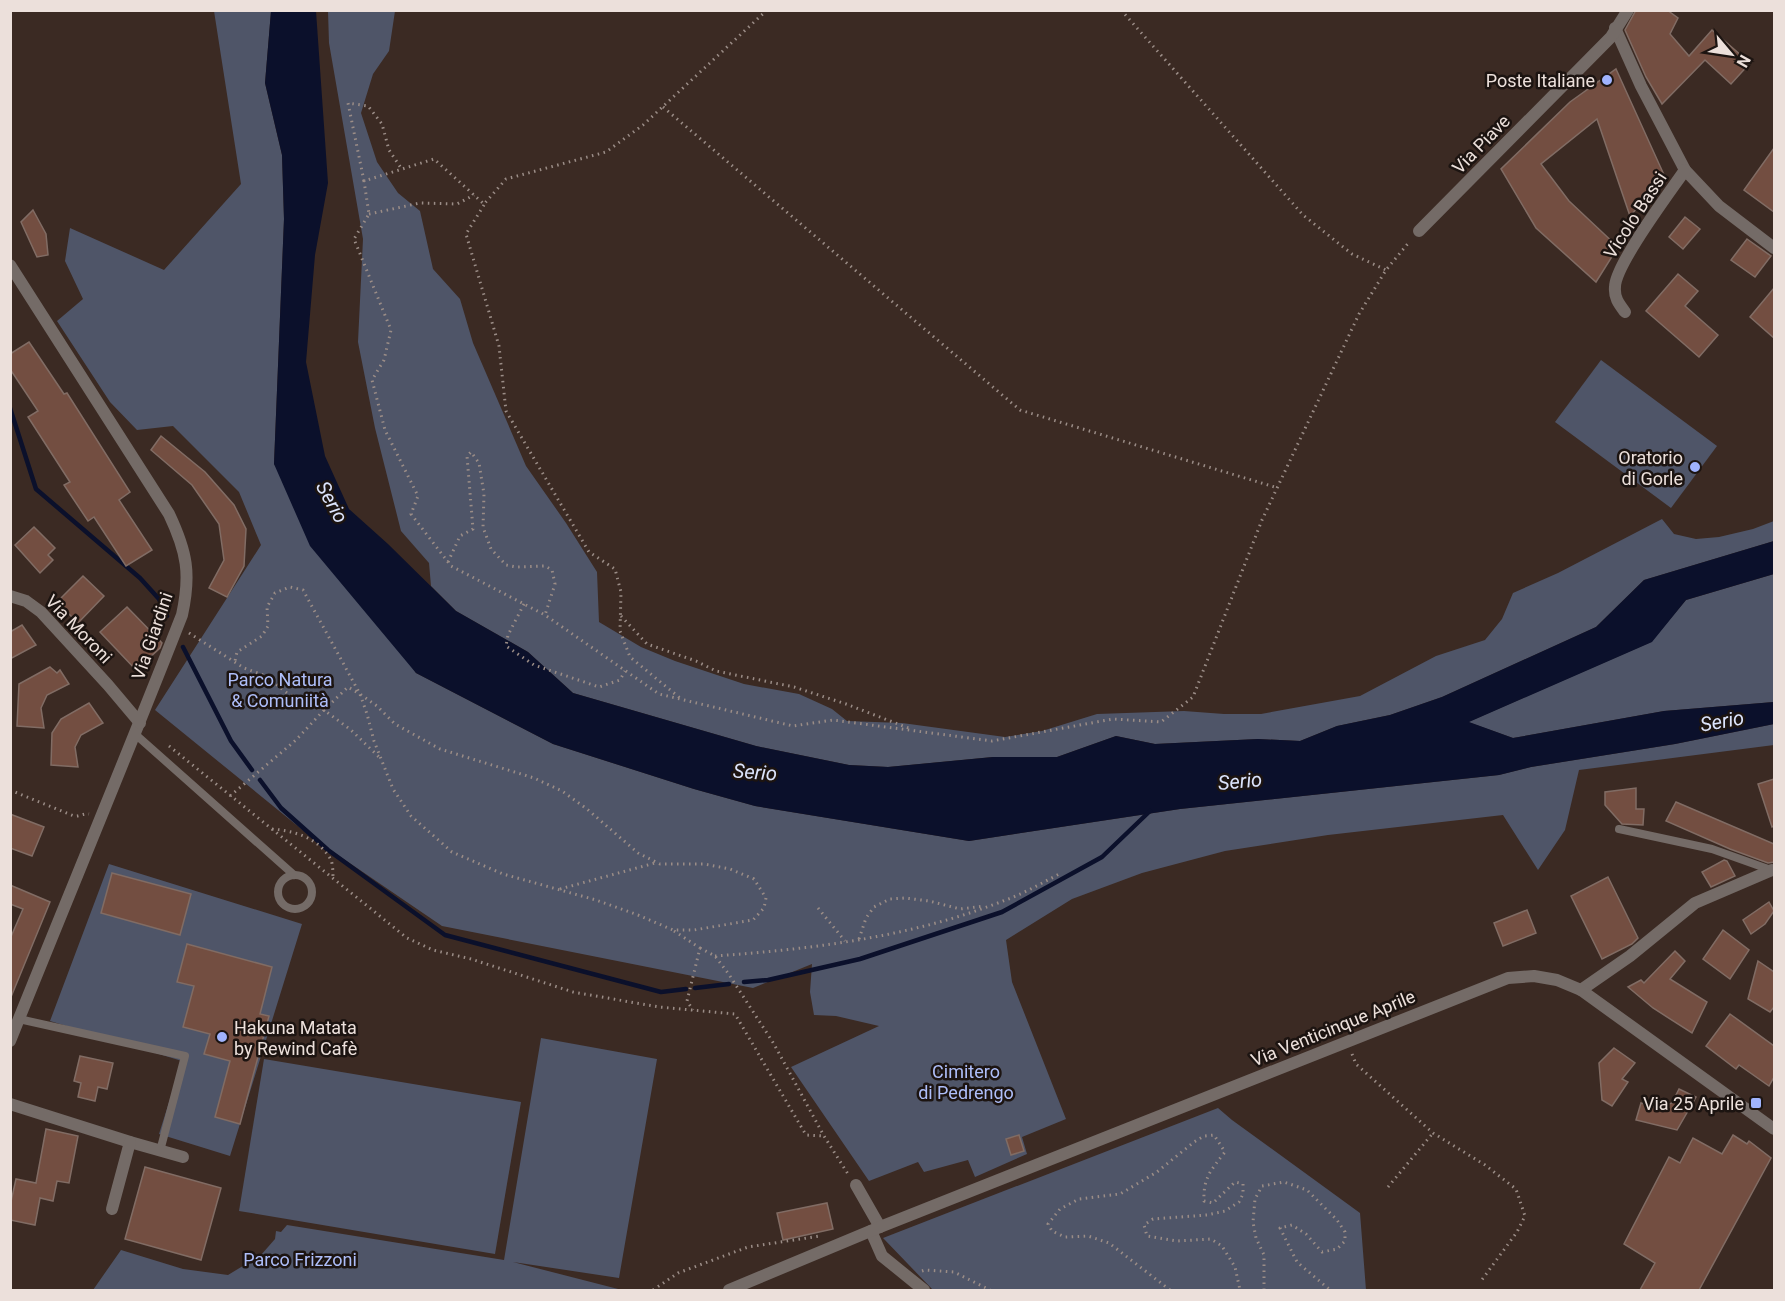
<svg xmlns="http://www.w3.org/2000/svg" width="1785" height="1301" viewBox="0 0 1785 1301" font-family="Roboto,sans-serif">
  <rect width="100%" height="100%" fill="#3b2a23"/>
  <g fill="#4f5568">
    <path d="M214 11H271L265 83 282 155 284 219 274 464 416 673 553 744 694 789 755 806 969 841 1180 809 1499 775 1531 767 1675 744 1774 724V745L1579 770 1565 830 1538 870 1503 815 1328 835 1225 851 1142 873 1072 899 1006 940 1012 982 1066 1119 1022 1137 1027 1154 975 1177 968 1160 924 1172 918 1162 869 1181 791 1067 879 1026 836 1016 814 1015 810 992 812 964 753 988 442 926 310 836 155 710 261 545 239 492 173 426 137 430 110 402 57 321 83 299 65 261 70 228 164 270 241 184Z"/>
    <path d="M328 11H395L389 51 373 74 361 113 377 162 398 193 420 211 433 269 460 299 473 343 526 466 566 523 597 572 599 622 641 647 675 661 744 684 799 694 832 709 847 721 902 723 1005 737 1042 731 1097 714 1184 711 1224 714H1261L1360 696 1436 656 1485 640 1502 619 1513 593 1558 573 1662 519 1674 534 1696 539 1719 537 1753 529 1774 521V541L1644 580 1596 627 1442 697 1390 715 1337 726 1300 741 1258 739 1155 744 1116 736 1057 757H993L888 767 849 765 756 746 573 693 528 652 456 611 431 586 429 563 401 531 375 428 358 342 363 239 329 43Z"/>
    <path d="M1601 360 1717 446 1671 508 1555 422Z"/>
    <path d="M1774 574V702L1664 711 1513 738 1468 722 1651 642 1686 600Z"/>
    <path d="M109 864 302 924 230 1156 159 1134 182 1061 50 1021Z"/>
    <path d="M541 1038 657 1059 619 1278 513 1262 622 1290H93L121 1250 183 1269 228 1275 261 1255 275 1239 276 1231 281 1232 287 1225 504 1260Z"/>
    <path d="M264 1059 521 1102 495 1254 239 1211Z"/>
    <path d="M1218 1108 1232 1120 1360 1213 1366 1290H933L883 1238Z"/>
  </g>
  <path fill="#0b102b" d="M271 11H316L328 183 315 255 306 362 325 456 349 509 388 544 456 611 528 652 573 693 756 746 849 765 888 767 993 757H1057L1116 736 1155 744 1258 739 1300 741 1337 726 1390 715 1442 697 1596 627 1644 580 1774 541V574L1686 600 1652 642 1469 722 1513 738 1664 711 1774 702V724L1675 744 1531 767 1499 775 1180 809 969 841 755 806 694 789 553 744 416 673 310 546 274 464 284 219 282 155 265 83Z"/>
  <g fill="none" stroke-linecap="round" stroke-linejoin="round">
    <g stroke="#0b102b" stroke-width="4.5">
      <path d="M10 408 36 489 140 578 159 599 167 616"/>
      <path d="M183 647 231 741 252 770"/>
      <path d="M260 780 281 808 328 850 445 935 661 992 686 989"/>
      <path d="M744 982 768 980 860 959 1002 912 1102 857 1150 811"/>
      <path d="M695 988 729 984"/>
    </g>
  </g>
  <g fill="#734e41" stroke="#816c64" stroke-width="1.5">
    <path d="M1636 10H1667L1678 18 1670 34 1689 56 1712 30 1750 63 1731 84 1705 60 1662 104 1646 77 1625 30Z"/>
    <path d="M1616 69 1665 177 1630 216 1597 119 1541 164 1569 201 1618 247 1596 282 1536 228 1501 169 1570 102Z"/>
    <path d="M1774 148V212L1744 190Z"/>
    <path d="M33 210 46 234 48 255 37 257 21 222Z"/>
    <path d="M1685 217 1700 229 1683 249 1669 237Z"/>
    <path d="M1747 239 1771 256 1755 277 1731 260Z"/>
    <path d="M1678 274 1698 291 1685 306 1718 335 1699 357 1646 311Z"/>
    <path d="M1774 288V338L1750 317Z"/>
    <path d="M29 342 64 394 67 393 130 492 119 500 152 550 126 566 94 517 88 521 64 485 70 482 28 417 38 411 10 369V354Z"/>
    <path d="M161 436 205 472 234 505 246 529 244 566 227 597 209 588 224 560 219 524 192 485 151 450Z"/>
    <path d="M34 527 55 548 48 555 53 560 40 573 15 545Z"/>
    <path d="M83 576 104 596 78 623 57 602Z"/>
    <path d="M127 607 162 643 160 648 136 670 100 632Z"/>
    <path d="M22 625 36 645 10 659V632Z"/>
    <path d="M50 667 57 673 60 670 69 684 47 695 41 708 44 728 17 726 19 684Z"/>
    <path d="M89 703 103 723 81 735 75 747 78 767 51 765 52 733 61 719Z"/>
    <path d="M1774 779V826L1772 827 1758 784Z"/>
    <path d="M1636 788V809H1644L1643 825 1622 824 1605 805V792Z"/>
    <path d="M1676 802 1774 844V862L1768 863 1730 849 1666 821Z"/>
    <path d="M10 814 44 827 32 856 10 848Z"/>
    <path d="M1724 860 1727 861 1735 876 1711 887 1702 872Z"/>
    <path d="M112 873 191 894 180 935 101 913Z"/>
    <path d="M1608 877 1638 938 1632 944 1602 959 1571 896Z"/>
    <path d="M10 885 50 902 11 997 10 939 23 909 10 904Z"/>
    <path d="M1769 902 1774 911 1765 924 1751 934 1743 920Z"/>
    <path d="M1527 910 1536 933 1503 946 1494 923Z"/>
    <path d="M1723 930 1749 950 1730 979 1703 959Z"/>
    <path d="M187 944 272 967 260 1014 269 1016 240 1124 215 1117 230 1061 204 1054 210 1034 183 1027 194 986 177 982Z"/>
    <path d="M1675 951 1685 961 1670 979 1707 1002 1692 1033 1653 1008 1628 987 1641 980 1644 983Z"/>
    <path d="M1758 961 1774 972V1007L1770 1012 1748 999Z"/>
    <path d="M1730 1014 1774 1046V1077L1769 1086 1739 1065 1736 1069 1706 1046Z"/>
    <path d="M1614 1048 1635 1063 1622 1079 1628 1082 1612 1106 1602 1100 1599 1063Z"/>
    <path d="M80 1056 113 1063 107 1089 98 1087 95 1101 78 1097 81 1083 74 1081Z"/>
    <path d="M1679 1089 1696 1097 1677 1130 1636 1120 1641 1103 1659 1108 1672 1103Z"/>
    <path d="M46 1129 78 1136 69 1183 57 1181 53 1201 40 1198 35 1225 10 1220V1206L16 1179 36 1183Z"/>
    <path d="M1019 1135 1024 1151 1011 1155 1006 1139Z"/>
    <path d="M1733 1135 1747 1144 1749 1141 1771 1158 1699 1290H1640L1655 1263 1624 1244 1669 1157 1680 1163 1693 1138 1722 1154Z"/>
    <path d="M145 1167 221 1188 201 1260 125 1239Z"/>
    <path d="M827 1203 833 1229 783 1240 777 1213Z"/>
  </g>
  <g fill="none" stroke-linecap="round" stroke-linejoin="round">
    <g stroke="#9b8d87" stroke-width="3" stroke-dasharray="1.5 4.5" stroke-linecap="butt">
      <path d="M767 10 643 125 606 152 506 179 484 204 434 159 364 181 369 214 354 239 391 330 384 360 372 380 385 430 418 496 411 514 451 566 545 615 659 694 793 726 833 720 992 741 1113 719 1161 722 1193 697 1262 520 1359 314 1386 270 1410 241"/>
      <path d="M1121 10 1303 215 1352 254 1386 270"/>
      <path d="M663 107 1020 410 1278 488"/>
      <path d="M364 181 348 103 368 106 382 124 389 150 401 168"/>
      <path d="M484 205 466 234 499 346 506 411 589 552 615 569 621 592 620 631 630 657 680 698"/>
      <path d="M369 214 420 203 457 204 474 195"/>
      <path d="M448 562 460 536 473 529 467 456 471 452 479 463 484 494 483 527 491 549 506 565 516 567 545 566 552 570 555 584 545 615"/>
      <path d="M524 604 508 635 506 646 534 665 599 687 620 680 625 671"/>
      <path d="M621 616 647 644 696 661 716 671 794 687 846 704 911 729"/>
      <path d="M189 633 244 668 266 676 287 693 310 706 324 710 348 687 360 694 367 714 374 741 393 789 411 816 452 852 503 874 596 900 638 915 673 930H694L753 920 764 908 766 898 754 879 730 869 704 864H660L638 853 587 809 562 791 534 778 440 749 395 724 377 706 360 694 303 590 290 587 275 593 267 607 268 626 262 636 237 652 235 661"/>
      <path d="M169 746 407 938 433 950 471 959 573 992 659 1007 735 1014 806 1135 824 1136"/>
      <path d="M10 790 74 816C79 817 83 813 89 814"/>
      <path d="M230 796 296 740 324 710 351 730 379 757"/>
      <path d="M272 829C295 831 319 838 331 860 333 865 333 874 333 879"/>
      <path d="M560 889 655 863"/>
      <path d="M818 908 845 941"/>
      <path d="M674 931 700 948 687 1001 693 1010"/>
      <path d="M859 939 866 918 874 907 890 899 905 898 929 901 960 909 984 906"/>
      <path d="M700 948 715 956 728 973 774 1044 824 1136 848 1174"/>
      <path d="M715 956C813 949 911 937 1003 901 1023 894 1042 883 1061 873"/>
      <path d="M1352 1054 1356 1064 1433 1133 1485 1165 1516 1189 1525 1216 1517 1232 1481 1281"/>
      <path d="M1388 1187 1433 1133"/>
      <path d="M922 1271 925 1270 954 1272 990 1290"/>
      <path d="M653 1290 678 1273 748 1247 820 1236"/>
      <path d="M1170 1290 1109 1243 1088 1236 1065 1237 1052 1231 1048 1224 1060 1209 1079 1199 1120 1194 1157 1172 1194 1142 1204 1136 1214 1135 1225 1152C1211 1170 1203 1178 1204 1201L1213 1203 1235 1182 1243 1184V1194L1239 1202 1225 1211 1207 1215 1153 1219 1144 1225 1147 1236 1177 1241 1211 1239 1222 1246 1235 1267 1240 1290"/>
      <path d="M1264 1290V1255L1256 1238 1253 1222 1255 1199 1262 1186 1284 1182 1307 1190 1337 1220 1345 1232V1241L1337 1249 1322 1252 1306 1234 1292 1225 1280 1228 1297 1262 1330 1290"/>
    </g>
    <g stroke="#746b67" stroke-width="8">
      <path d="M135 734 294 875"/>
      <path d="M1619 829 1712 849 1771 870"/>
      <circle cx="295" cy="892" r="17"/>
      <path d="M19 1019 185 1056 160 1151"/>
    </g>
    <g stroke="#746b67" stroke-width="12">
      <path d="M1615 28 1641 86 1685 170 1719 206 1774 248"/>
      <path d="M1419 231 1611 37 1628 10"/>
      <path d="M10 265 169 514C187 552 191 574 182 615 126 758 67 899 10 1041"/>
      <path d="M1625 312C1619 304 1614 298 1615 287 1615 265 1670 192 1685 170"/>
      <path d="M10 596 26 601 41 612 108 685 140 723"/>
      <path d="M1581 990 1630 956 1695 903 1772 870"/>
      <path d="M10 1104 130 1142 183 1157"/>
      <path d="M856 1185 880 1227"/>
      <path d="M112 1209 130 1142"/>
      <path d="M871 1231 882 1256 924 1290"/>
    </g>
    <path stroke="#746b67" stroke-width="12" d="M729 1290 880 1227 1508 978 1534 976 1557 980 1581 990 1774 1129"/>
  </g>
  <g fill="#a0b3fd" stroke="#1c1411" stroke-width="2">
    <circle cx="1607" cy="80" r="6"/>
    <circle cx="1695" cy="467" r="6"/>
    <circle cx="222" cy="1037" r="6"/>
    <rect x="1750" y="1097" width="12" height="12" rx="3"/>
  </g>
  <g text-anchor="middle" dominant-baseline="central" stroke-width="5" stroke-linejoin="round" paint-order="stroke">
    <g font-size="18" fill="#ece0db" stroke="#1c1411" text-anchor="end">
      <text x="1595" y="80">Poste Italiane</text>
      <text x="1683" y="457">Oratorio<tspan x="1683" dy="21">di Gorle</tspan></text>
      <text x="234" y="1027" text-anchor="start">Hakuna Matata<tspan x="234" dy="21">by Rewind Cafè</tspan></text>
      <text x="1744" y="1103">Via 25 Aprile</text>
    </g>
    <g font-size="18" fill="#ece0db" stroke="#1c1411">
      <text transform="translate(1481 144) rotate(-46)">Via Piave</text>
      <text transform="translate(1635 215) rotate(-57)">Vicolo Bassi</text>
      <text transform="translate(79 629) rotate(46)">Via Moroni</text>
      <text transform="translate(152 636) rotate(-71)">Via Giardini</text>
      <text transform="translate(1333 1028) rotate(-22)">Via Venticinque Aprile</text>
    </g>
    <g font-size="18" fill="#aebef9" stroke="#1c1411">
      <text x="280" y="679">Parco Natura<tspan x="280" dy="21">&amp; Comuniità</tspan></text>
      <text x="966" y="1071">Cimitero<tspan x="966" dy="21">di Pedrengo</tspan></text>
      <text x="300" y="1259">Parco Frizzoni</text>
    </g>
    <g font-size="20" font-style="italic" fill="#dce4fc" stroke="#1c1411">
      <text transform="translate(332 502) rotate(61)">Serio</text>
      <text transform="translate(1722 721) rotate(-10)">Serio</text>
      <text transform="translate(755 772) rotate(4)">Serio</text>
      <text transform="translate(1240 781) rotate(-5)">Serio</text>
    </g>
  </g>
  <rect width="1785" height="1301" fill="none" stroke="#ece0db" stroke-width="24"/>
  <g transform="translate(1731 54) rotate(119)" stroke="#1c1411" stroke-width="4.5" paint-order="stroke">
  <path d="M0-4.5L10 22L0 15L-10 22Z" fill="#ece0db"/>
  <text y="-9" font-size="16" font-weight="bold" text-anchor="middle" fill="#ece0db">N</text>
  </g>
</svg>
